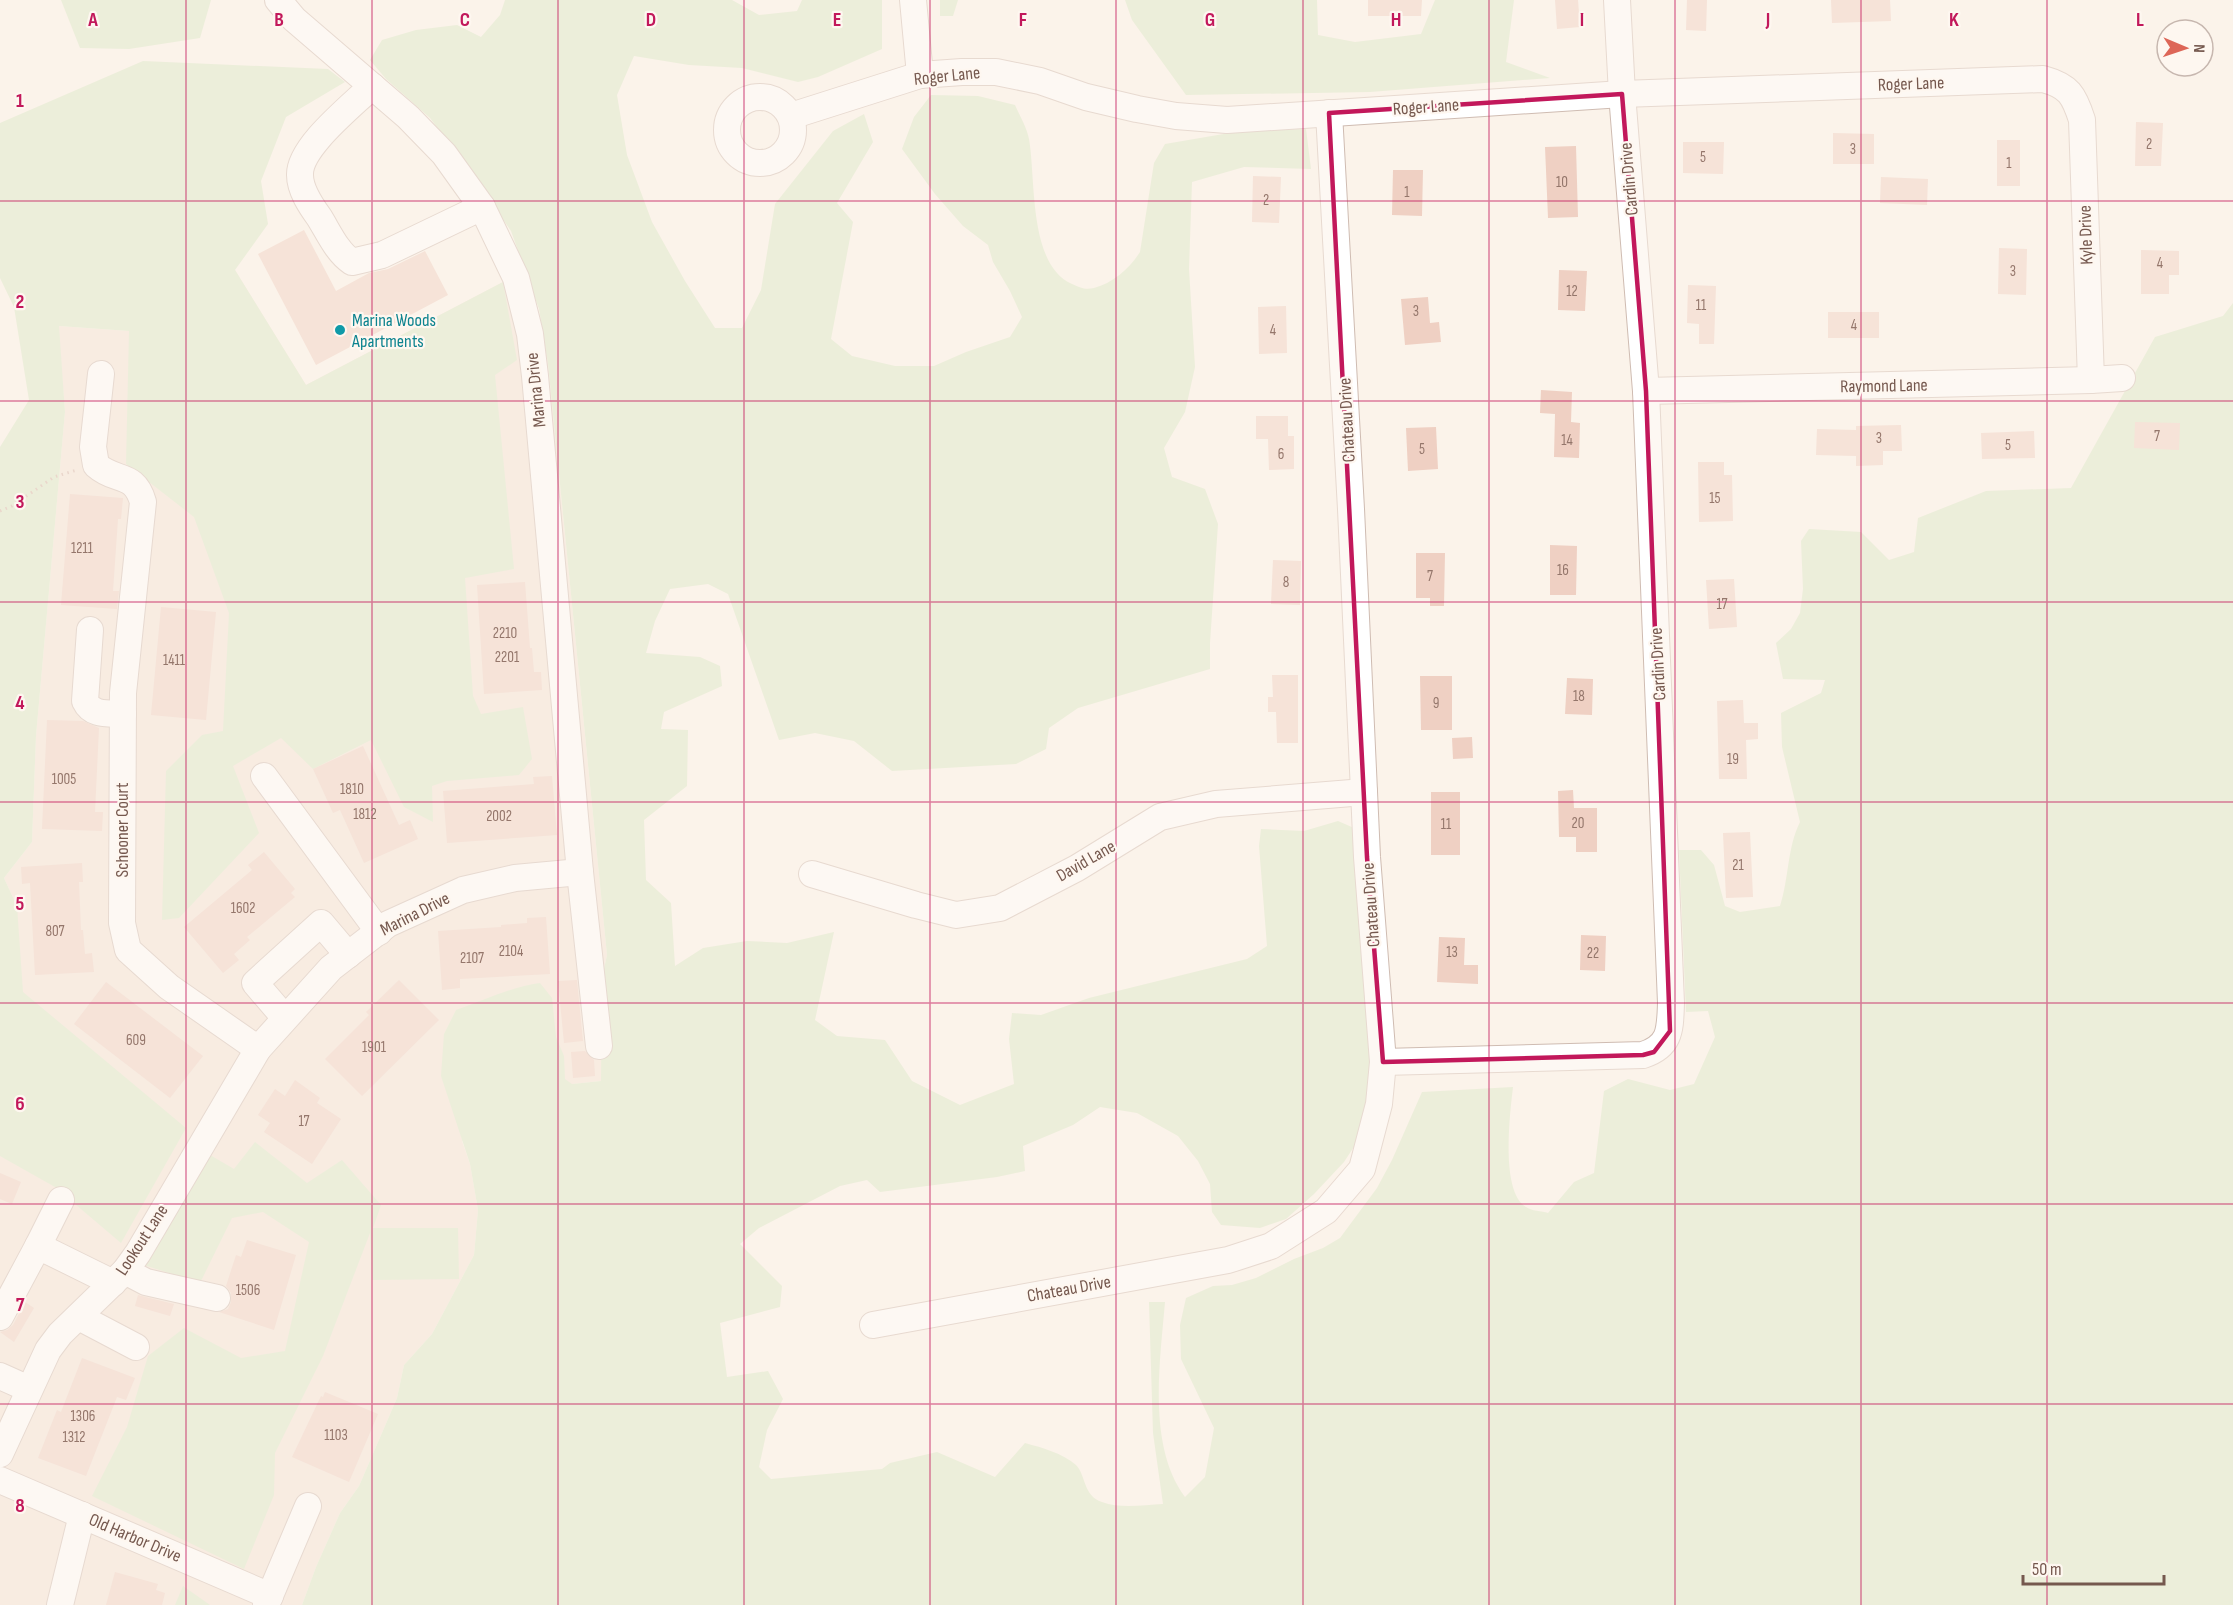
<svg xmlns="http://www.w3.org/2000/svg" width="2233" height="1605" viewBox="0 0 2233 1605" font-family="'Sofia Sans Condensed',sans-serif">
  <rect width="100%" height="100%" fill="#fbf3ea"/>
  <path fill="#f3e4d8" d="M235 270 306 385 503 282 516 278 525 270 540 315 548 364 607 955 602 978 611 1045 601 1081 572 1084 462 1141 470 1164 478 1210 474 1255 432 1334 404 1365 397 1398 359 1486 340 1513 316 1567 302 1605H0V1066L17 906 4 878 32 842 36 736 65 412 58 326 129 331Z"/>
  <g fill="#d9e9c8">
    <path d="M61 0H211L200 38 129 49 80 48Z"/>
    <path d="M505 0H732L759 15 797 11 802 0H882V49L818 77 798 82 742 68 689 65 634 56 617 95 627 155 652 222 685 281 715 328H742L761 290 775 204 833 131 864 114 873 142 837 203 853 222 831 339 852 356 895 366H934L966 352 1010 337 1022 317 1010 291 993 262 988 245 963 226 935 194 902 149 914 117 931 95 978 96 1015 105C1020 116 1027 128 1029 139 1036 179 1028 265 1072 284 1081 288 1085 290 1094 288 1113 283 1129 269 1140 252L1154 163 1165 144 1241 131 1306 129 1311 169 1244 167 1192 182 1189 269 1195 367 1185 412 1164 448 1172 477 1205 489 1218 524 1210 643V669L1078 708 1049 728 1046 749 1016 764 892 771 854 741 815 733 779 740 728 594 708 584 670 589 655 621 646 653 700 657 720 666 722 686 664 712 661 729 688 730 687 786 644 820 646 880 671 903 675 966 703 948 747 941 787 943 834 932 815 1020 837 1036 885 1040 912 1081 960 1105 1014 1084 1009 1039 1012 1013 1041 1015 1089 998 1247 959 1267 946 1259 846 1261 829 1304 831 1338 821 1354 828 1370 1045 1368 1104 1363 1133 1344 1162 1314 1194 1286 1219 1260 1228 1221 1225 1212 1212 1210 1184 1198 1161 1178 1136 1137 1113 1100 1107 1073 1125 1023 1146 1025 1171 997 1177 880 1192 867 1180 840 1186 759 1228 740 1244 782 1286 780 1307 720 1323 727 1377 768 1371 783 1399 767 1430 759 1467 771 1479 882 1469 890 1463 937 1452 995 1477 1025 1443C1043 1448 1062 1453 1076 1465 1086 1475 1083 1496 1102 1502 1120 1509 1144 1505 1163 1504L1153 1433 1149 1302H1165C1160 1362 1147 1446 1185 1497L1205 1477 1214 1428 1181 1359 1180 1325 1186 1298 1213 1286 1232 1285 1256 1278 1294 1259 1323 1248 1340 1238 1377 1188 1392 1160 1422 1092 1513 1087C1510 1113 1500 1192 1526 1207 1531 1211 1542 1211 1548 1213L1574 1182 1594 1173 1604 1091 1628 1079 1670 1090 1694 1084 1715 1037 1708 1011 1686 1012 1679 850H1701L1714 865 1725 906 1740 912 1780 906C1789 879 1787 848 1800 822L1782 747 1781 713 1821 693 1825 680 1783 679 1776 643 1791 629 1800 613 1803 589 1801 541 1809 529 1861 532 1889 560 1914 552 1918 518 1986 491 2071 488 2155 337 2223 316 2233 303V1605H302L316 1567 340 1513 359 1486 397 1398 404 1365 432 1334 474 1255 478 1210 470 1164 441 1076 444 1034 456 1010C483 1001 513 986 540 983L552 998 556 1037 564 1056 565 1079 572 1084 601 1081 602 978 607 955 548 364 539 309 511 231 461 159 430 118 386 79 370 60 382 40 416 30 457 25 481 37 500 15Z"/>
    <path d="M940 0H958L953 16H940Z"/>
    <path d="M1125 0H1317L1318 35 1355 42 1421 34 1435 0H1514L1506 62 1550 78 1370 92 1186 95 1132 20Z"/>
    <path d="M143 61 328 69 345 82 286 117 261 181 268 224 235 270 306 385 503 282 517 360 495 375 514 569 465 578 473 696 481 714 523 707 532 759 519 775 447 781 432 786 433 822 404 807 371 740 313 769 281 738 233 766 259 833 179 918 162 920 166 771 202 735 223 731 229 613 194 517 126 464 129 331 59 326 65 412 36 736 32 842 4 878 17 906 23 992 186 1128 121 1243 55 1187 0 1156V447L29 400 14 307 0 278V123Z"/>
    <path d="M255 1142 307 1183 342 1160 381 1205 373 1228H458L459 1279 372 1280 370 1233 323 1356 275 1453 274 1495 244 1569 92 1496 127 1427 148 1356 184 1328 241 1358 285 1351 309 1242 263 1212 232 1218 200 1283 144 1265 210 1155 234 1169Z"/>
    <path d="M183 1586 210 1605H175Z"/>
  </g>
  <g fill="#efd0c3">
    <path d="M1368 0H1422L1421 16H1368Z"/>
    <path d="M1555 0H1578L1580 27 1557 29Z"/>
    <path d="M1687 0H1707L1706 31 1686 30Z"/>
    <path d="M1831 0H1890L1891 21 1832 23Z"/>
    <path d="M2136 122 2163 123 2161 166H2135Z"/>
    <path d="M1833 133 1874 134V164H1833Z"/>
    <rect x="1997" y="140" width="23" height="46"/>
    <path d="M1683 142H1724L1723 174 1683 173Z"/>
    <path d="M1576 146 1578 217 1548 218 1545 147Z"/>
    <path d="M1393 170H1423L1422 216 1392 215Z"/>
    <path d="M1253 176 1281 177 1279 223 1252 222Z"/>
    <path d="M1881 177 1928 179 1927 205 1880 203Z"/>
    <path d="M304 230 336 291 369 273 388 269 425 251 448 295 316 365 258 254Z"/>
    <path d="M1999 248 2027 249 2026 295 1998 294Z"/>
    <path d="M2141 250 2179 251V275H2169V294H2141Z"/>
    <path d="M1559 270 1587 271 1585 311 1558 310Z"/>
    <path d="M1688 285 1716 286 1714 344H1699V324L1687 323Z"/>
    <path d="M1428 297 1430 323 1439 322 1441 342 1405 345 1401 299Z"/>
    <path d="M1286 306 1287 353 1259 354 1258 307Z"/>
    <rect x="1828" y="312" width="51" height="26"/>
    <path d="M1541 390 1572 392 1571 422 1580 423 1579 458 1554 457 1555 414 1540 413Z"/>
    <path d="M1256 416H1288V436H1294V469L1269 470 1268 439H1256Z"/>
    <path d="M2135 422 2180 423 2179 450 2134 448Z"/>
    <path d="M1901 425 1902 451H1883V465L1856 466V456L1816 455 1817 429 1856 430V426Z"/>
    <path d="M1436 427 1438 469 1408 471 1406 428Z"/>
    <path d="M2034 431 2035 458 1982 459 1981 433Z"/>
    <path d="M1698 462H1724V475H1732L1733 521 1699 522Z"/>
    <path d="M70 494 123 498 121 519H118L113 591H119L117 609 61 605Z"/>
    <path d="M1550 545 1577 546 1576 595H1550Z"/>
    <path d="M1416 553H1445L1444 606H1430V598H1416Z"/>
    <path d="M1273 560 1301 561 1300 605 1271 604Z"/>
    <path d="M1734 579 1737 627 1709 629 1706 580Z"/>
    <path d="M525 582 530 648H532L534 672H541L542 690 484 694 477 585Z"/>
    <path d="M161 607 216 612 206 720 151 715Z"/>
    <path d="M1272 675H1298V743H1277L1276 712H1268V697H1273Z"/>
    <path d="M1420 676H1452V730H1421Z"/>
    <path d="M1567 678 1593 679 1592 715 1565 714Z"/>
    <path d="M1743 700 1744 723H1758V739L1746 740 1747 779H1719L1717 701Z"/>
    <path d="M47 720 83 721 99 728 95 812H103L102 831 42 829Z"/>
    <path d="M1472 737 1473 758 1453 759 1452 738Z"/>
    <path d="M363 746 399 825 410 820 418 839 364 863 340 810 333 813 313 769Z"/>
    <path d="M552 776 557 835 447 843 443 791 534 784 533 777Z"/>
    <path d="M1573 790 1574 808H1597V852H1576V837H1559L1558 791Z"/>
    <rect x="1431" y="792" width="29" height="63"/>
    <path d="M1750 832 1753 897 1726 898 1723 833Z"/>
    <path d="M264 852 295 889 291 893 295 897 247 937 250 940 234 954 239 960 223 973 184 927 252 870 248 865Z"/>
    <path d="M82 863 83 882H79L81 930H83L85 954 92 953 94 972 35 975 30 883 22 884 21 867Z"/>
    <path d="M546 917 550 974 460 979V988L442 990 438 931 501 927V925L527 923V918Z"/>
    <path d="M1581 935 1606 936 1605 971 1580 970Z"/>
    <path d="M1439 937 1465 938 1464 965H1478V984L1437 982Z"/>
    <path d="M399 980 439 1020 362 1096 325 1059 369 1015 366 1012Z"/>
    <path d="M577 980 583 1041 564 1043 558 981Z"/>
    <path d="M106 982 203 1056 170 1098 74 1024Z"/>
    <path d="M585 1051 594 1060 595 1076 573 1078 571 1052Z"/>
    <path d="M295 1080 320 1098 317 1103 341 1119 312 1164 264 1132 270 1123 258 1115 275 1089 285 1096Z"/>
    <path d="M0 1173 21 1182 12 1204 0 1199Z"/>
    <path d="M247 1240 296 1255 274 1330 219 1312 228 1309 231 1302V1293L226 1286 236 1255 241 1257Z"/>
    <path d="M138 1295 174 1304 170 1316 135 1306Z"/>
    <path d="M25 1302 34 1308 14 1342 0 1332 7 1330 13 1325Z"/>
    <path d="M82 1358 135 1378 126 1400 117 1397 86 1476 38 1458 57 1410 61 1412Z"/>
    <path d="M325 1392 378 1414 349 1482 292 1457 321 1396 323 1397Z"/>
    <path d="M115 1572 158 1584 156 1590 165 1593 162 1605H106Z"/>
  </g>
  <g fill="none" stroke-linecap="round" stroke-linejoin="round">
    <defs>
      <g id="minor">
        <path d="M278 0 294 19 408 117 444 154 482 207 516 278 530 334 535 376 580 872 599 1046"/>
        <path d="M913 0 920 75"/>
        <path d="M372 86C352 106 299 147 300 175 300 190 311 206 319 217 329 233 337 252 352 262L382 255 482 207"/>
        <circle cx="760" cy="130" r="33"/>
        <path d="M791 116 920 75 962 72H996L1040 81 1086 97 1137 109 1176 116 1227 120 1622 94 2043 79C2069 86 2074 95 2082 120L2091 380"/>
        <path d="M101 374 93 447 96 465C116 483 134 471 143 502L123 693 122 923 128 950 169 987 258 1049"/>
        <path d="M1646 391 2091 380 2122 378"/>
        <path d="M90 630 85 701C92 716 108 713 123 714"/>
        <path d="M264 776 379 932"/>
        <path d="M812 874 916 905 956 915 1000 908 1077 868 1160 817 1216 804 1364 792"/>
        <path d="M285 1018 255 983 321 923 348 955"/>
        <path d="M1383 1062 1643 1055C1671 1046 1670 1029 1671 1003L1646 391 1622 94 1617 0"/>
        <path d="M38 1246 61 1200"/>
        <path d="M125 1271 146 1282 217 1298"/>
        <path d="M0 1317 38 1246 113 1283"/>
        <path d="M79 1317 136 1347"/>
        <path d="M873 1325 1228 1260 1271 1246 1326 1211 1362 1169 1379 1104 1383 1062 1367 857 1351 509 1329 113"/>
        <path d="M0 1376 29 1389"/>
        <path d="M0 1454 48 1350 60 1334 125 1271 138 1253 258 1049 331 968 388 924 463 890 515 878 580 872"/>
        <path d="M0 1480 270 1596"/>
        <path d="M60 1605 82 1515"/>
        <path d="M266 1605 308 1506"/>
      </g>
    </defs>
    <use href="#minor" stroke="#cfbcb2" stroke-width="28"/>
    <path stroke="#d5b3a6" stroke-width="3" stroke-dasharray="1.5 4.5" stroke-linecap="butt" d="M0 511 12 506 54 477 77 470"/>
    <use href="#minor" stroke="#fff" stroke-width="26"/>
  </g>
  <path d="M0 0H2233V1605H0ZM1622 94 1646 391 1670 1031 1654 1052 1643 1055 1383 1062 1367 857 1329 113Z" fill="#fbf3ea" fill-opacity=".55" fill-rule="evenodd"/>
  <path fill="none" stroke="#c2185b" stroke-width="4.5" stroke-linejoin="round" d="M1622 94 1646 391 1670 1031 1654 1052 1643 1055 1383 1062 1367 857 1329 113Z"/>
  <path fill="none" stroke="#c2185b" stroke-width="1.5" stroke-opacity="0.55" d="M186 0V1605M372 0V1605M558 0V1605M744 0V1605M930 0V1605M1116 0V1605M1303 0V1605M1489 0V1605M1675 0V1605M1861 0V1605M2047 0V1605M0 201H2233M0 401H2233M0 602H2233M0 802H2233M0 1003H2233M0 1204H2233M0 1404H2233"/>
  <circle fill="#0f9aa8" stroke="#fef7f0" stroke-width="2" cx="340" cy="330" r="6"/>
  <g text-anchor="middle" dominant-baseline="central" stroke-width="4.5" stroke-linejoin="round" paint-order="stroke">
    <g font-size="15" fill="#94766b">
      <text x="2149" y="144">2</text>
      <text x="1853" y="149">3</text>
      <text x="1703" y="157">5</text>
      <text x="2009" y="163">1</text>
      <text x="1562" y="182">10</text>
      <text x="1407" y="192">1</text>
      <text x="1266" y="200">2</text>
      <text x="2160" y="263">4</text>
      <text x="2013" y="271">3</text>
      <text x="1572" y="291">12</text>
      <text x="1701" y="305">11</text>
      <text x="1416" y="311">3</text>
      <text x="1854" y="325">4</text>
      <text x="1273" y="330">4</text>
      <text x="2157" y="436">7</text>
      <text x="1879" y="438">3</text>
      <text x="1567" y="440">14</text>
      <text x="2008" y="445">5</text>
      <text x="1422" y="449">5</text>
      <text x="1281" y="454">6</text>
      <text x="1715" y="498">15</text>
      <text x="82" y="548">1211</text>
      <text x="1563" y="570">16</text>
      <text x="1430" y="576">7</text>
      <text x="1286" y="582">8</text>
      <text x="1722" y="604">17</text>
      <text x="505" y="633">2210</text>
      <text x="507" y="657">2201</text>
      <text x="174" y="660">1411</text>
      <text x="1579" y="696">18</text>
      <text x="1436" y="703">9</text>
      <text x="1733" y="759">19</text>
      <text x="64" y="779">1005</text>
      <text x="352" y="789">1810</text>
      <text x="365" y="814">1812</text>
      <text x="499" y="816">2002</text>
      <text x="1578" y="823">20</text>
      <text x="1446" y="824">11</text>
      <text x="1738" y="865">21</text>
      <text x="243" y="908">1602</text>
      <text x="55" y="931">807</text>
      <text x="511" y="951">2104</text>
      <text x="1452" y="952">13</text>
      <text x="1593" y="953">22</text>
      <text x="472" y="958">2107</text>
      <text x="136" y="1040">609</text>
      <text x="374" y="1047">1901</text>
      <text x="304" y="1121">17</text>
      <text x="248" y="1290">1506</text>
      <text x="83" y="1416">1306</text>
      <text x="336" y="1435">1103</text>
      <text x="74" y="1437">1312</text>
    </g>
    <g font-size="18" fill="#75584e" stroke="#fef7f0">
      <text transform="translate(947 76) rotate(-6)">Roger Lane</text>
      <text transform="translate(1911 84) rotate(-2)">Roger Lane</text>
      <text transform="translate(1426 107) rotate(-4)">Roger Lane</text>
      <text transform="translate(1629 179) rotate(-95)">Cardin Drive</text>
      <text transform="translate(2086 235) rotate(-92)">Kyle Drive</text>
      <text transform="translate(1884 386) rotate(-1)">Raymond Lane</text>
      <text transform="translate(536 390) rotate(-96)">Marina Drive</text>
      <text transform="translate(1347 420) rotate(-93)">Chateau Drive</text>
      <text transform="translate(1658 664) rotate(-93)">Cardin Drive</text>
      <text transform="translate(122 830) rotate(-90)">Schooner Court</text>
      <text transform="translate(1086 861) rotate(-30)">David Lane</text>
      <text transform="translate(1371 905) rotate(-94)">Chateau Drive</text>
      <text transform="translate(415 914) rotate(-27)">Marina Drive</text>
      <text transform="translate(142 1240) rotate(-57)">Lookout Lane</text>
      <text transform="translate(1069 1289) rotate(-10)">Chateau Drive</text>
      <text transform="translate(135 1538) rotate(23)">Old Harbor Drive</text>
    </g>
    <g font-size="18" fill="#0d838f" stroke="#fef7f0" text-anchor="start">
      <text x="352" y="320">Marina Woods<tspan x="352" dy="21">Apartments</tspan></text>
    </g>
  </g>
  <g font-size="20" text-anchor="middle" font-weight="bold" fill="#c2185b" stroke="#fef7f0" stroke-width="4.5" stroke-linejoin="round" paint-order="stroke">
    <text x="93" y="26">A</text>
    <text x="279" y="26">B</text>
    <text x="465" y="26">C</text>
    <text x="651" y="26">D</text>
    <text x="837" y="26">E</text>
    <text x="1023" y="26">F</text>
    <text x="1210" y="26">G</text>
    <text x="1396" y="26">H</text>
    <text x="1582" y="26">I</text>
    <text x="1768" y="26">J</text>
    <text x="1954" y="26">K</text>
    <text x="2140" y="26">L</text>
    <text x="20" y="107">1</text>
    <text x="20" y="308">2</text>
    <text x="20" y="508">3</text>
    <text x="20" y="709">4</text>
    <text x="20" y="910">5</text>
    <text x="20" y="1110">6</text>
    <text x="20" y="1311">7</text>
    <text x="20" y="1512">8</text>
  </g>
  <g transform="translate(2185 48) rotate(92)"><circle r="28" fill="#fef7f0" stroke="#c7b7af" stroke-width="1.5"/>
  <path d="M0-4.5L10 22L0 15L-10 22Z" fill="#dd6657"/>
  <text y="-9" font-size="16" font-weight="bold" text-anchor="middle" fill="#75584e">N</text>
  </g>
  <path d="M2023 1575v9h141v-9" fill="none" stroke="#75584e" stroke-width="3"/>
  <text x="2032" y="1575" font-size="18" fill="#75584e" stroke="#fef7f0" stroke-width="4.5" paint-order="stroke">50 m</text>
</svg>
